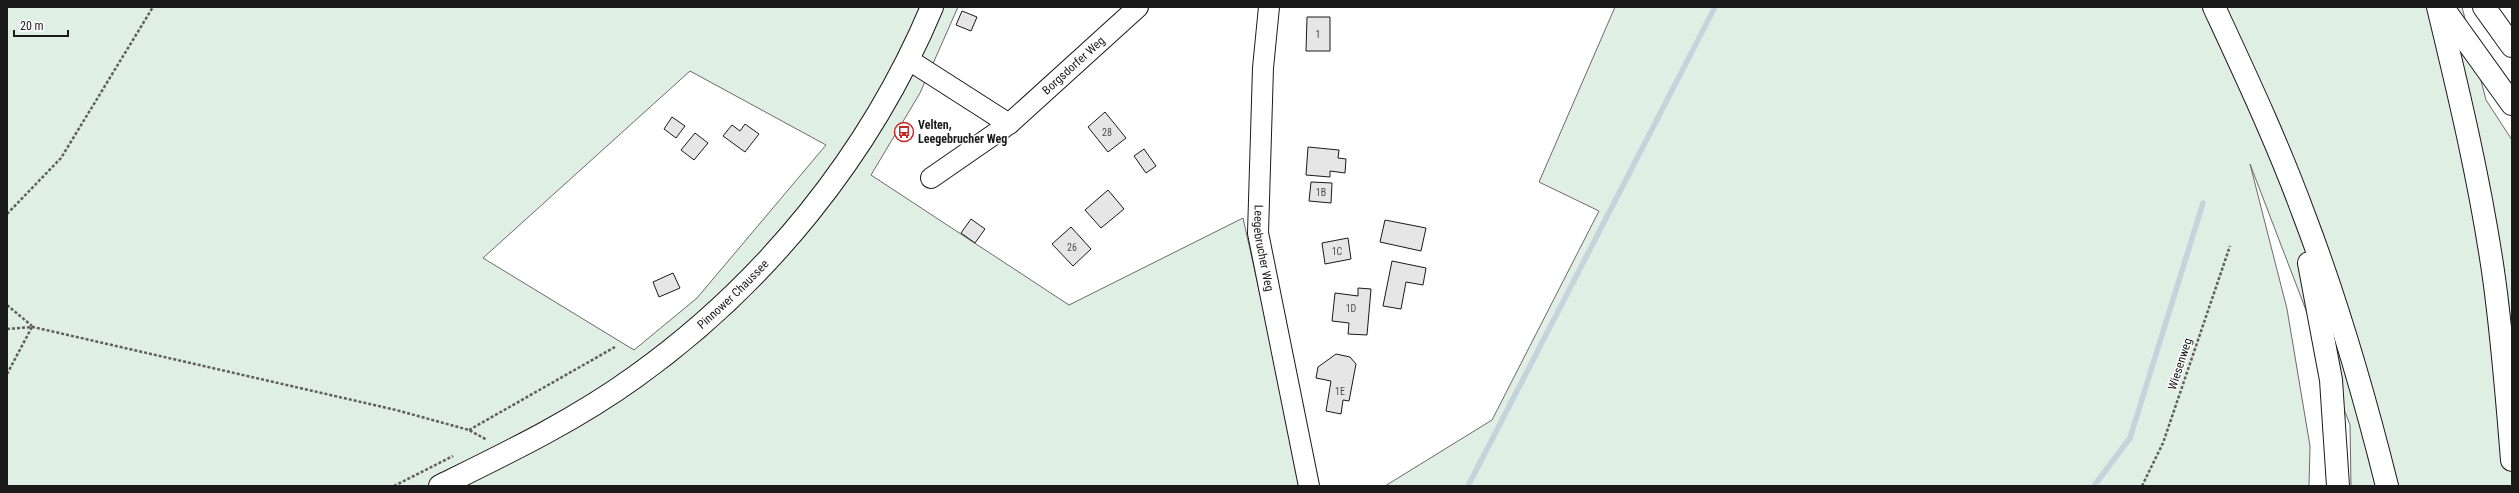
<svg xmlns="http://www.w3.org/2000/svg" width="2519" height="493" viewBox="0 0 2519 493" font-family="'Roboto Condensed',sans-serif">
  <rect width="100%" height="100%" fill="#fff"/>
  <g fill="#e0efe3" stroke="#6a6a6a" fill-rule="evenodd">
    <path d="M7 7H958L920 93 871 175 1069 305 1243 218 1303 486H7ZM690 71 826 145 697 298 634 350 483 258Z"/>
    <path d="M1615 7H2462L2486 100 2512 140V486H2351L2350 425 2250 164 2287 309 2310 446 2309 486H1385L1492 420 1599 211 1539 182Z"/>
  </g>
  <g fill="none" stroke-linecap="round" stroke-linejoin="round">
    <g stroke="#c6d2dc" stroke-width="5.5">
      <path d="M1468 486 1715 7"/>
      <path d="M2094 486 2130 438 2203 203"/>
    </g>
  </g>
  <g fill="#e6e6e6" stroke="#1a1a1a">
    <path d="M962 11 977 17 971 31 956 25Z"/>
    <path d="M1307 17H1330V51H1306Z"/>
    <path d="M1105 112 1126 138 1108 152 1088 127Z"/>
    <path d="M672 117 685 126 676 138 664 129Z"/>
    <path d="M745 124 759 134 745 152 723 136 732 125 740 131Z"/>
    <path d="M695 133 708 143 694 160 681 150Z"/>
    <path d="M1308 147 1339 150 1338 158 1346 159 1345 173 1330 171V177L1306 175Z"/>
    <path d="M1144 149 1156 166 1146 173 1134 156Z"/>
    <path d="M1311 182 1332 183 1331 203 1309 201Z"/>
    <path d="M1108 190 1124 209 1101 228 1085 210Z"/>
    <path d="M971 219 985 229 975 243 961 233Z"/>
    <path d="M1385 220 1426 228 1421 251 1380 242Z"/>
    <path d="M1071 227 1091 249 1073 266 1052 244Z"/>
    <path d="M1348 238 1351 259 1325 264 1322 243Z"/>
    <path d="M1392 261 1426 268 1423 285 1406 282 1401 309 1383 306Z"/>
    <path d="M673 273 680 288 659 297 653 282Z"/>
    <path d="M1358 288 1371 289 1367 335 1348 334 1349 323 1332 321 1335 293 1358 296Z"/>
    <path d="M1336 354 1350 357 1356 364 1349 401 1343 400 1341 414 1326 411 1331 381 1316 378 1318 367Z"/>
  </g>
  <g fill="none" stroke-linecap="round" stroke-linejoin="round">
    <defs>
      <g id="minor">
        <path id="s1" d="M1269 7 1263 68 1258 233 1309 486"/>
        <path d="M909 60 1009 124"/>
        <path id="s2" d="M931 178 1009 124 1138 7"/>
      </g>
      <g id="major">
        <path id="s3" d="M440 486C507 453 574 421 635 377 765 284 870 155 932 7"/>
      </g>
      <g id="highway">
        <path d="M2214 7C2246 76 2278 144 2304 215 2338 304 2364 394 2387 486"/>
        <path d="M2438 7C2459 94 2480 182 2493 271 2502 333 2507 397 2512 460"/>
        <path d="M2484 7 2512 46"/>
        <path d="M2443 8 2512 104"/>
        <path d="M2309 263 2331 380 2338 486"/>
      </g>
    </defs>
    <use href="#minor" stroke="#1a1a1a" stroke-width="22"/>
    <use href="#major" stroke="#1a1a1a" stroke-width="24"/>
    <use href="#highway" stroke="#1a1a1a" stroke-width="24"/>
    <g stroke="#5f5f5f" stroke-width="2.5" stroke-dasharray="3 2" stroke-linecap="butt">
      <path d="M7 214 61 158 153 7"/>
      <path d="M7 305 32 326"/>
      <path d="M7 329 33 327 396 410 469 430 487 440"/>
      <path d="M7 374 32 327"/>
      <path d="M469 430 615 347"/>
      <path d="M394 486 453 456"/>
      <path d="M2142 486 2163 443 2230 246"/>
    </g>
    <use href="#minor" stroke="#fff" stroke-width="20"/>
    <use href="#major" stroke="#fff" stroke-width="22"/>
    <use href="#highway" stroke="#fff" stroke-width="22"/>
  </g>
  <defs>
    <symbol id="bus-ring" viewBox="-11 -11 22 22"><circle r="9.5" fill="#fff" stroke="#c62828" stroke-width="1.5"/><path d="M-5-6H5V4H4V6H2V4H-2V6H-4V4H-5ZM-3.5-4V0h7V-4ZM-3.5 1.2v1.5H-2V1.2ZM2 1.2v1.5H3.5V1.2Z" fill="#c62828"/></symbol>
  </defs>
  <g fill-rule="evenodd">
    <use href="#bus-ring" x="893" y="121" width="22" height="22"/>
  </g>
  <g text-anchor="middle" dominant-baseline="central" stroke-width="3" stroke-linejoin="round" paint-order="stroke">
    <g font-size="10" fill="#4d4d4d">
      <text x="1318" y="34">1</text>
      <text x="1107" y="132">28</text>
      <text x="1321" y="192">1B</text>
      <text x="1072" y="247">26</text>
      <text x="1337" y="251">1C</text>
      <text x="1351" y="308">1D</text>
      <text x="1340" y="391">1E</text>
    </g>
    <g font-size="12" fill="#1a1a1a" stroke="#fff">
      <text stroke="none"><textPath href="#s2" startOffset="182">Borgsdorfer Weg</textPath></text>
      <text stroke="none"><textPath href="#s1" startOffset="242">Leegebrucher Weg</textPath></text>
      <text stroke="none"><textPath href="#s3" startOffset="352">Pinnower Chaussee</textPath></text>
      <text transform="translate(2180 364) rotate(-72)">Wiesenweg</text>
    </g>
    <g font-size="12" font-weight="bold" fill="#1a1a1a" stroke="#fff" text-anchor="start">
      <text x="918" y="125">Velten,<tspan x="918" dy="14">Leegebrucher Weg</tspan></text>
    </g>
  </g>
  <rect width="2519" height="493" fill="none" stroke="#1a1a1a" stroke-width="16"/>
  <path d="M14 30v6h54v-6" fill="none" stroke="#1a1a1a" stroke-width="2"/>
  <text x="20" y="30" font-size="12" fill="#1a1a1a" stroke="#ffffff" stroke-width="3" paint-order="stroke">20 m</text>
</svg>
